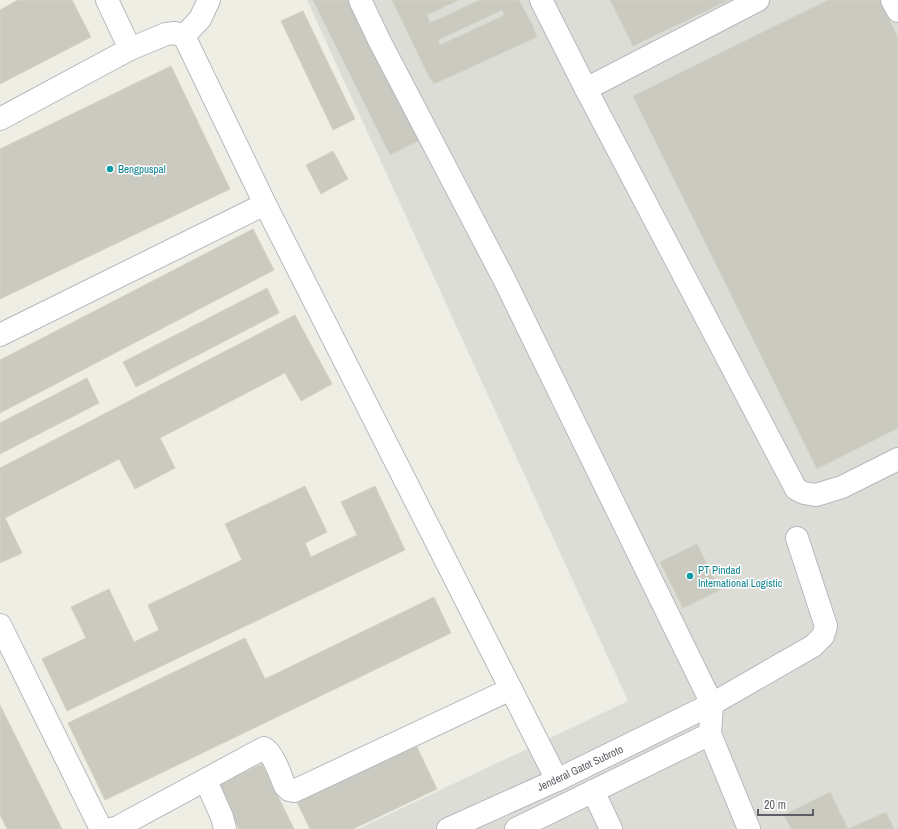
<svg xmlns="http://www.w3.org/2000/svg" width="898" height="829" viewBox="0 0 898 829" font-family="'Archivo Narrow',sans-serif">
  <rect width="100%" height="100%" fill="#eeeee5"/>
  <path fill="#ddddd7" d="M307 0H898V829H358L628 701Z"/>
  <g fill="#cacac1" stroke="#d3d2c3" fill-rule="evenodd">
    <path d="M18 0H72L91 37 0 84V10Z"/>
    <path d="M313 0H350L420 140 390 155Z"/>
    <path d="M392 0H459L427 15 430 23 480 0H519L532 24 537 37 434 84 431 79H430ZM502 10 505 15 440 45 438 40Z"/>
    <path d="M610 0H729L633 46Z"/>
    <path d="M828 0H880L898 38V428L817 469 633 96Z"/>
    <path d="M303 11 355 119 333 130 281 21Z"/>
    <path d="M171 66 230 189 0 299V149Z"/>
    <path d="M333 151 348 179 321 194 306 165Z"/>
    <path d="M253 229 274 270 0 413V360Z"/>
    <path d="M267 288 279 313 136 387 123 362Z"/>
    <path d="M295 315 332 384 301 401 285 373 160 438 175 468 135 489 119 459 5 518 22 553 0 563V468Z"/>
    <path d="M87 378 99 403 0 454V423Z"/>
    <path d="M305 486 327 532 305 543 311 557 357 535 341 502 375 486 405 550 67 711 42 659 86 638 71 607 109 589 134 642 159 630 148 605 242 560 225 524Z"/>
    <path d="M697 544 720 590 683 608 660 562Z"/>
    <path d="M434 597 451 633 105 800 68 723 245 638 265 679Z"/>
    <path d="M0 705 62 829H7L0 815Z"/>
    <path d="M416 745 437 789 353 829H310L297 802Z"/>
    <path d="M262 764 294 829H239L218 785Z"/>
    <path d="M830 792 848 829H791L784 815Z"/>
    <path d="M886 812 894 829H848Z"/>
  </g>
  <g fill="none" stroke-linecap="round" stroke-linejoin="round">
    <defs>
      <g id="minor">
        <path d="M107 0 130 49"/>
        <path d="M360 0 380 42 504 279 712 704 710 734 749 829"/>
        <path d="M541 0 586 89"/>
        <path d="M758 0 586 89 796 489 804 493 816 495 842 487 898 459"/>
        <path d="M892 0 898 11"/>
        <path d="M184 36 200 19 209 0"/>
        <path d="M0 119 130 49 166 34 175 33 184 36 265 204 557 780"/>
        <path d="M0 335 265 204"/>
        <path d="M0 625 101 829"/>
        <path d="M206 781 222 817 225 829"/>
        <path d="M593 791 611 829"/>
        <path d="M111 829 118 827 264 748C274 754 280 775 285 786L289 790 294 791 511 689"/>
        <path d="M448 829 557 780 712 704 813 646 823 636 826 626 797 538"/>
        <path d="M516 829 710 734"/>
      </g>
    </defs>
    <use href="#minor" stroke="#b7b8be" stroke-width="24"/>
    <use href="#minor" stroke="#fff" stroke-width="22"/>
  </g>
  <g fill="#0f9aa8" stroke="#fff" stroke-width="1.5">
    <circle cx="110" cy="169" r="4"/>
    <circle cx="690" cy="576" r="4"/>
  </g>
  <g text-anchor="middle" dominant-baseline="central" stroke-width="3" stroke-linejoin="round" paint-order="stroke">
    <g font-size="11" fill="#0d838f" stroke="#fff" text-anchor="start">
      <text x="118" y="169">Bengpuspal</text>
      <text x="698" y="570">PT Pindad<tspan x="698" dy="13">International Logistic</tspan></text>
    </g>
    <g font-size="11" fill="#5d5e65" stroke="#fff">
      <text transform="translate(580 768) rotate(-25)">Jenderal Gatot Subroto</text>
    </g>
  </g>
  <path d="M758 809v6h55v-6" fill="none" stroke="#5d5e65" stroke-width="2"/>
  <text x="764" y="809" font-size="12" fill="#5d5e65" stroke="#ffffff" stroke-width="3" paint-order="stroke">20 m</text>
</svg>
